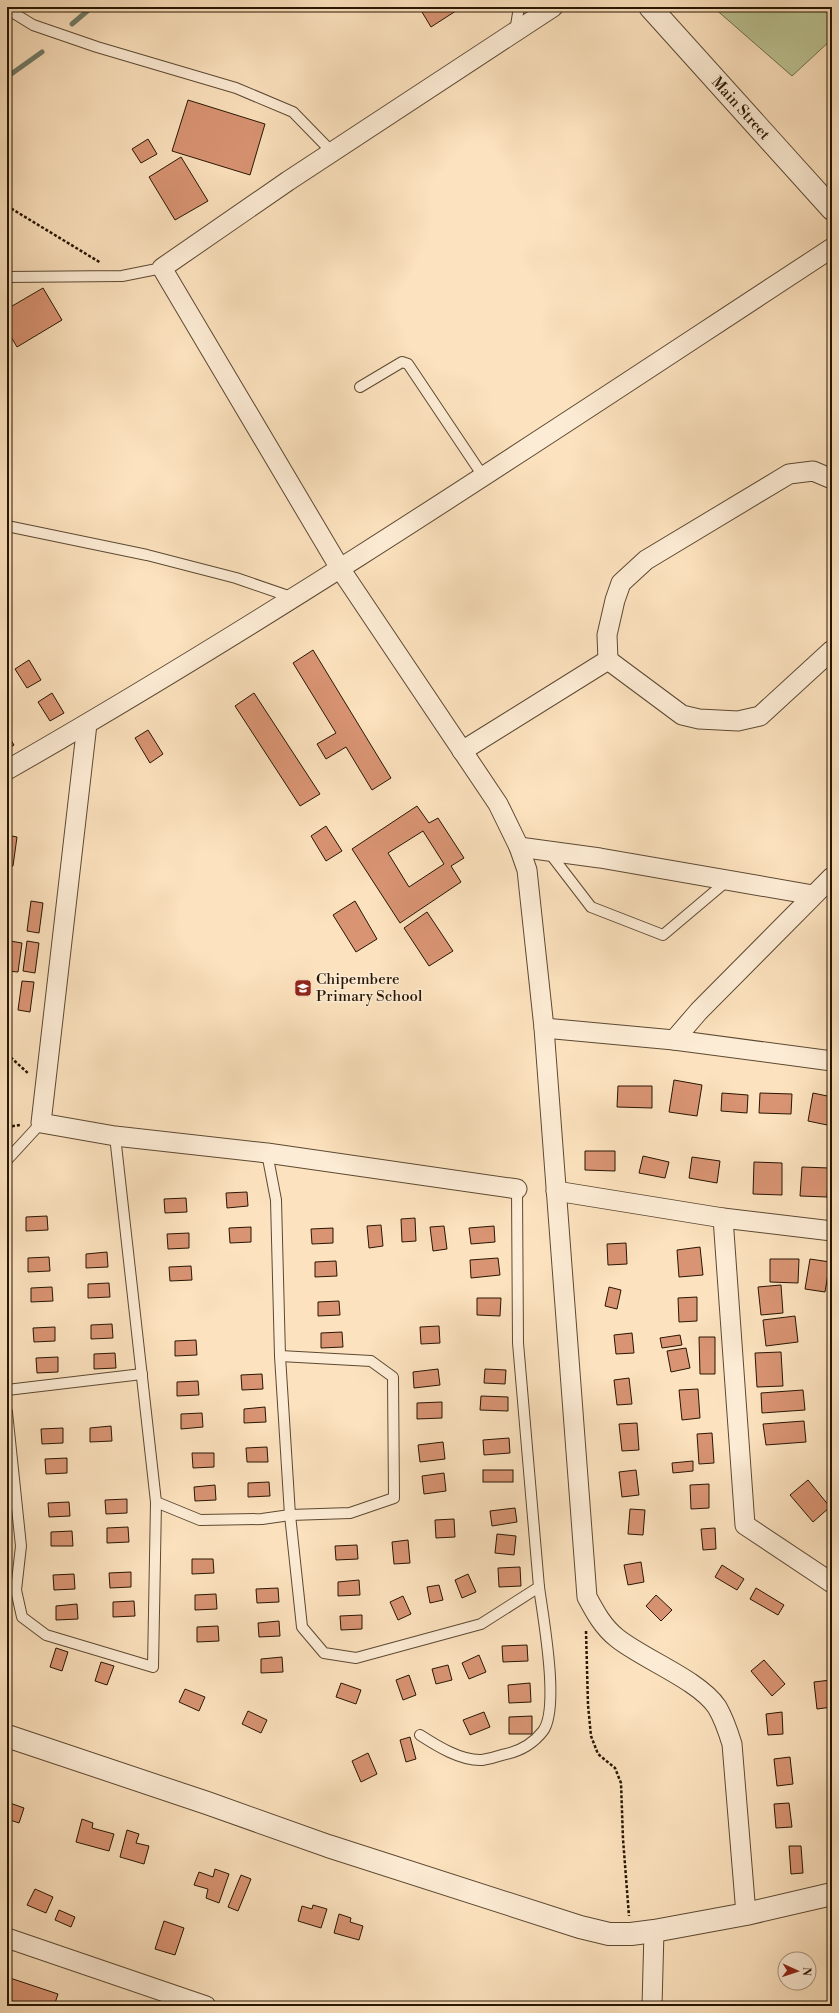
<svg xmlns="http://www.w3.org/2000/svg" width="839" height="2013" viewBox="0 0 839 2013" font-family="'Libre Bodoni',serif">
  <rect width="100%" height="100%" fill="#fce2be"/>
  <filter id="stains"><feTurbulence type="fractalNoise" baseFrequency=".005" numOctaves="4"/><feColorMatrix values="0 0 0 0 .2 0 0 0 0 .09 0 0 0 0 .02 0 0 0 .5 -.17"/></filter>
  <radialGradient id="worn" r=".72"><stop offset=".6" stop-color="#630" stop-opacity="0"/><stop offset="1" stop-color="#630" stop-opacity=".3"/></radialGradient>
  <path fill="#bcc493" stroke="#726d4b" d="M713 7H832V39L792 76Z"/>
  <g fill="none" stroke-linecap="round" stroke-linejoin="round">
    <g stroke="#707b6a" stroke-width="5">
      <path d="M72 24 92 7"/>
      <path d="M7 77 42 52"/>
    </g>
  </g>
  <g fill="#d99473" stroke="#281603" fill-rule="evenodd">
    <path d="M419 7H462L431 27Z"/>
    <path d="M188 100 265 124 250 175 172 151Z"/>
    <path d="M148 139 157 154 141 163 132 149Z"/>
    <path d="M181 157 208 201 175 220 149 177Z"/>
    <path d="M43 288 62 320 17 347 7 330V309Z"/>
    <path d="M313 650 391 778 372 790 346 747 326 759 317 744 336 733 293 663Z"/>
    <path d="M29 660 41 680 27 688 15 669Z"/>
    <path d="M52 693 64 713 50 721 38 702Z"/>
    <path d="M254 693 320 794 300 806 235 706Z"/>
    <path d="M148 730 163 754 150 763 135 738Z"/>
    <path d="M7 734 14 745 7 750Z"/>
    <path d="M417 806 429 823 438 818 464 858 451 866 461 882 400 923 352 849ZM423 831 444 864 409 887 388 853Z"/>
    <path d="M326 826 342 851 326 861 311 836Z"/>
    <path d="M7 835 17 837 13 866H7Z"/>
    <path d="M7 898 10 899 7 922Z"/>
    <path d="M31 901 43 903 39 933 27 931Z"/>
    <path d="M355 901 377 939 356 952 333 915Z"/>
    <path d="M427 912 453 951 429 966 404 928Z"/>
    <path d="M10 941 22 943 18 972 7 971Z"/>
    <path d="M27 941 39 943 35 973 23 971Z"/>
    <path d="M22 981 34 982 30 1012 18 1010Z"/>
    <path d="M674 1080 702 1085 697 1116 669 1112Z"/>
    <path d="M618 1086H652V1108L617 1107Z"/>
    <path d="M722 1093 748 1095 747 1113 721 1111Z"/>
    <path d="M760 1093 792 1094 791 1114 759 1113Z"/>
    <path d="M813 1093 832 1097V1126L808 1121Z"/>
    <path d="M585 1151H615V1171L585 1170Z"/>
    <path d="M643 1156 669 1162 665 1178 639 1173Z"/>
    <path d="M692 1157 720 1161 717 1183 689 1178Z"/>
    <path d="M754 1162 782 1163V1195L753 1194Z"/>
    <path d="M802 1167 829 1168 827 1197 800 1196Z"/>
    <path d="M247 1192 248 1206 227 1208 226 1193Z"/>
    <path d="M186 1198 187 1212 165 1213 164 1199Z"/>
    <path d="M47 1216 48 1230 26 1231V1217Z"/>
    <path d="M415 1218 416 1241 402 1242 401 1219Z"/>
    <path d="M381 1225 383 1246 369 1248 367 1226Z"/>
    <path d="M444 1226 447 1249 433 1251 430 1227Z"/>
    <path d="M494 1226 495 1242 471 1244 469 1228Z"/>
    <path d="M251 1227V1242L230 1243 229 1228Z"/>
    <path d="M333 1228V1243L312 1244 311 1229Z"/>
    <path d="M189 1233V1248L168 1249 167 1234Z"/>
    <path d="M626 1243 627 1264 608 1265 607 1244Z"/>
    <path d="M700 1247 703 1275 679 1277 677 1250Z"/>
    <path d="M107 1252 108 1267 86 1268V1254Z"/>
    <path d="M49 1257 50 1271 28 1272V1258Z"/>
    <path d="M498 1258 500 1275 471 1278 470 1260Z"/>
    <path d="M770 1259H799L798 1283 770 1282Z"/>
    <path d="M810 1259 830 1262 825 1292 805 1289Z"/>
    <path d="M336 1261 337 1276 315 1277V1262Z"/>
    <path d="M191 1266 192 1280 170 1281 169 1267Z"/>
    <path d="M109 1283 110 1297 88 1298V1284Z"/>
    <path d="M781 1285 783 1313 761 1315 758 1287Z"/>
    <path d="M52 1287 53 1301 31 1302V1288Z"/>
    <path d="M609 1287 621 1290 617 1309 605 1306Z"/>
    <path d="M697 1297V1321L679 1322 678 1298Z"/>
    <path d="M477 1298H501L500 1316 477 1315Z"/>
    <path d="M339 1301 340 1315 318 1316V1302Z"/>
    <path d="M795 1316 798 1342 766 1346 763 1320Z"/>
    <path d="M112 1324 113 1338 91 1339V1325Z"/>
    <path d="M439 1326 440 1343 421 1344 420 1327Z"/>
    <path d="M55 1327V1341L34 1342 33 1328Z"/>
    <path d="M342 1332 343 1347 321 1348V1333Z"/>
    <path d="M632 1333 634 1353 616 1354 614 1335Z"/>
    <path d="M680 1335 682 1345 662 1348 660 1338Z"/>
    <path d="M699 1337H715V1374H700Z"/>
    <path d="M196 1340 197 1355 175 1356V1341Z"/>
    <path d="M686 1348 690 1368 671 1372 667 1351Z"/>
    <path d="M781 1352 783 1386 757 1387 755 1353Z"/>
    <path d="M115 1353 116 1368 94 1369V1354Z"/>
    <path d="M58 1357V1372L37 1373 36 1358Z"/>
    <path d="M438 1369 440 1385 414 1388 413 1372Z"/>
    <path d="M485 1369 506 1370 505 1384 484 1383Z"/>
    <path d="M262 1374 263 1389 242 1390 241 1375Z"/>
    <path d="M629 1378 632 1404 617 1405 614 1380Z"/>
    <path d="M198 1381 199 1395 177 1396V1382Z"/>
    <path d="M698 1389 700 1418 682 1420 679 1390Z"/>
    <path d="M803 1390 805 1410 762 1413 761 1393Z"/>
    <path d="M481 1396 508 1397V1411L480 1410Z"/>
    <path d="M442 1402V1418L417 1419V1403Z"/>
    <path d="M265 1407 266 1422 244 1423V1409Z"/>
    <path d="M202 1413 203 1427 181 1429V1414Z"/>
    <path d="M804 1421 806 1442 766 1445 763 1424Z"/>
    <path d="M637 1423 639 1450 622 1451 619 1424Z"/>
    <path d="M111 1426 112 1441 90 1442V1428Z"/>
    <path d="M63 1428V1443L42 1444 41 1429Z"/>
    <path d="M712 1433 714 1463 699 1464 697 1434Z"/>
    <path d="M509 1438 510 1453 484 1455 483 1440Z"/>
    <path d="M443 1442 445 1459 420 1462 418 1445Z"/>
    <path d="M267 1447 268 1462H247L246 1448Z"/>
    <path d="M192 1453H214V1467L193 1468Z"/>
    <path d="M67 1458V1473L46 1474 45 1459Z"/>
    <path d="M693 1461V1471L673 1473 672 1463Z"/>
    <rect x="483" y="1470" width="30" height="12"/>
    <path d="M636 1470 639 1495 622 1497 619 1472Z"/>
    <path d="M444 1473 446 1491 424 1494 422 1476Z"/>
    <path d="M808 1480 830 1507 813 1522 790 1495Z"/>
    <path d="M269 1482 270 1496 248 1497V1483Z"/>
    <path d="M709 1484V1508L691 1509 690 1485Z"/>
    <path d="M215 1485 216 1500 195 1501 194 1487Z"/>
    <path d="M127 1499V1513L106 1514 105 1500Z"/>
    <path d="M69 1502 70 1516 49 1517 48 1503Z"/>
    <path d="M515 1508 517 1522 492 1526 490 1511Z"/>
    <path d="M630 1509 645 1510 643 1535 628 1534Z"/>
    <path d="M454 1519 455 1537 436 1538 435 1520Z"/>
    <path d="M128 1527 129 1542 107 1543V1528Z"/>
    <path d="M715 1528 716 1549 703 1550 701 1529Z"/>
    <path d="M72 1531 73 1546H51V1532Z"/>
    <path d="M497 1534 516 1536 514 1555 495 1553Z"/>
    <path d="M408 1540 410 1563 394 1564 392 1542Z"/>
    <path d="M357 1545 358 1559 336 1560 335 1546Z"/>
    <path d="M192 1559H213L214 1573 192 1574Z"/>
    <path d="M641 1562 644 1582 628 1585 624 1565Z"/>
    <path d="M722 1565 744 1579 737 1590 715 1577Z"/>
    <path d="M520 1567 521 1586 499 1587 498 1568Z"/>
    <path d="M131 1572V1587L110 1588 109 1573Z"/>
    <path d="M74 1574 75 1589 54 1590 53 1575Z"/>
    <path d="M468 1574 476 1592 462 1598 455 1580Z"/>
    <path d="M359 1580 360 1595 338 1596V1582Z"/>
    <path d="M439 1585 443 1600 430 1603 427 1587Z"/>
    <path d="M278 1588 279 1602 257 1603 256 1589Z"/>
    <path d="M756 1588 784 1605 778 1615 750 1599Z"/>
    <path d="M216 1594 217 1609 195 1610V1595Z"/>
    <path d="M656 1595 672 1610 661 1621 646 1606Z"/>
    <path d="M403 1596 411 1614 398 1620 390 1602Z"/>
    <path d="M134 1601 135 1616 113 1617V1602Z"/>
    <path d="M77 1604 78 1619 56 1620V1606Z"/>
    <path d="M362 1615V1629L341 1630 340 1616Z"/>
    <path d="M279 1621 280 1636 259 1637 258 1623Z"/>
    <path d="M218 1626 219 1641 197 1642V1627Z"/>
    <path d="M527 1645 528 1661 503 1662 502 1646Z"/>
    <path d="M56 1648 68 1652 62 1671 50 1667Z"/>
    <path d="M479 1655 486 1672 469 1679 462 1663Z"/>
    <path d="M282 1657 283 1672 261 1673V1659Z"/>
    <path d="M764 1660 785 1684 772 1696 751 1671Z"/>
    <path d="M101 1662 114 1666 107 1685 95 1681Z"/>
    <path d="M448 1665 452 1680 436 1684 432 1669Z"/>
    <path d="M409 1675 416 1695 403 1700 396 1680Z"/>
    <path d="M831 1680 832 1707 817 1709 814 1682Z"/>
    <path d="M341 1683 361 1690 356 1704 336 1697Z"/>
    <path d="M530 1683 531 1702 509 1703 508 1685Z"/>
    <path d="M185 1689 205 1697 199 1711 179 1702Z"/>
    <path d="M248 1711 267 1720 261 1733 242 1724Z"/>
    <path d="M484 1712 490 1727 470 1735 463 1720Z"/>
    <path d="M782 1712 783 1734 768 1735 766 1714Z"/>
    <path d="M532 1716V1734H509V1717Z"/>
    <path d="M410 1737 416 1759 406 1762 400 1740Z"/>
    <path d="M368 1753 377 1774 361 1782 352 1761Z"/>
    <path d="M790 1757 793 1784 777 1786 774 1759Z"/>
    <path d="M7 1802 24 1808 19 1823 7 1819Z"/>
    <path d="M789 1803 792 1827 776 1828 774 1804Z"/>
    <path d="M82 1819 93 1823 92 1828 114 1834 109 1851 76 1842Z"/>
    <path d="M127 1830 139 1834 136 1843 149 1846 144 1864 120 1857Z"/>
    <path d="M789 1846H801L803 1873 791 1874Z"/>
    <path d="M215 1869 229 1874 219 1903 206 1898 208 1889 194 1885 199 1872 213 1877Z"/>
    <path d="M241 1875 251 1879 238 1911 228 1907Z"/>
    <path d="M35 1889 53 1897 46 1913 27 1905Z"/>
    <path d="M313 1905 327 1909 321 1928 298 1921 302 1906 312 1909Z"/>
    <path d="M59 1910 75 1917 71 1927 55 1920Z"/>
    <path d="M339 1914 351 1918 350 1922 363 1926 359 1940 334 1933Z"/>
    <path d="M164 1921 184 1928 175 1955 155 1949Z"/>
    <path d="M7 1977 58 1994 54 2006H7Z"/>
  </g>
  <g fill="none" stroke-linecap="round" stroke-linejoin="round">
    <defs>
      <g id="service">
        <path d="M7 9 33 25 97 47 236 88 293 112 332 152"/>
        <path d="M515 32 519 7"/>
        <path d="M7 277 122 276 162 268"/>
        <path d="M360 387 402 362 408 364 483 476"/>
        <path d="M7 526 147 555 236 578 294 598"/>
        <path d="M548 851 591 907 663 935 727 881"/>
        <path d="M267 1153 276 1200 280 1356 290 1515 302 1627 324 1653 356 1658 481 1624 539 1587 518 1343 517 1189"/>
        <path d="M7 1160 41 1123"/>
        <path d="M7 1390 142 1374"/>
        <path d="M7 1412 21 1546 16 1590 22 1617 46 1635 153 1667 156 1502 115 1136"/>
        <path d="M156 1502 200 1520 262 1519 290 1515 350 1513 394 1498 393 1377 371 1361 280 1356"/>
        <path d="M420 1735C437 1746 461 1761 482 1760 488 1759 496 1757 502 1755 518 1752 533 1744 543 1731 560 1708 543 1617 539 1587"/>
      </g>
      <g id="minor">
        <path d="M553 7 288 181 162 268 341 570 498 804 519 847 527 870 544 1028 587 1597C595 1612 603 1627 617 1638 643 1659 699 1680 717 1707 724 1719 728 1731 732 1744L746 1914"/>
        <path d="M608 660 607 635 615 600 621 583 646 560 789 474 813 471 832 479"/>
        <path d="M608 660 682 715 699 719 738 721 760 716 832 650"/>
        <path d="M87 724 41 1123 115 1136 267 1153 517 1189"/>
        <path d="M462 751 608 660"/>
        <path d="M7 770C290 608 560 426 832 248"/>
        <path d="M519 847 600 858 813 895"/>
        <path d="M544 1028 674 1040 832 1061"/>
        <path d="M674 1040 699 1011 832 877"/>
        <path d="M556 1191 723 1218 832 1231"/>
        <path d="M723 1218 745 1525 832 1583"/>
        <path d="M7 1938 206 2006"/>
        <path d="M652 2006 654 1931"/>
      </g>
      <g id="tertiary">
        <path id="s1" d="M650 7 832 209"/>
        <path d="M7 1736 207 1803 328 1846 580 1927 609 1934H631L654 1931 746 1914 832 1894"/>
      </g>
    </defs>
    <use href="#service" stroke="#5d4932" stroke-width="12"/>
    <use href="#minor" stroke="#5d4932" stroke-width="21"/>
    <use href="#tertiary" stroke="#5d4932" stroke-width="24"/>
    <g stroke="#281603" stroke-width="2.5" stroke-dasharray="3 2" stroke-linecap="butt">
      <path d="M7 206 101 263"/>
      <path d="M7 1054 29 1074"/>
      <path d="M7 1127 20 1125"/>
      <path d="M586 1631 588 1705 591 1736 598 1754 615 1768 621 1783 623 1839 629 1916"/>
    </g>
    <use href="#service" stroke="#fdecd5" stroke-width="10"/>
    <use href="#minor" stroke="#fdecd5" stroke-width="19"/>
    <use href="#tertiary" stroke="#fdecd5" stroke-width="22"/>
  </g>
  <defs>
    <symbol id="school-square" viewBox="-11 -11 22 22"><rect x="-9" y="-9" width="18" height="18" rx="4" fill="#8f2418" stroke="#fdecd5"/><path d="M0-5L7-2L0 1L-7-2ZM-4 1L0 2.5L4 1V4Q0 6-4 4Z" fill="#fff"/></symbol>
  </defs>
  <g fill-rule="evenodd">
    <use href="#school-square" x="293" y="978" width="20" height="20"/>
  </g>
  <g text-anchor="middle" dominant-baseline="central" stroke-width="3" stroke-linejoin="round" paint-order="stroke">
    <g font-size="15" fill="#281603" stroke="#fdecd5">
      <text stroke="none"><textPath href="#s1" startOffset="136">Main Street</textPath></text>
    </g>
    <g font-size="15" fill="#281603" stroke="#fdecd5" text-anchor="start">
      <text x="316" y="979">Chipembere<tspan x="316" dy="17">Primary School</tspan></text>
    </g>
  </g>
  <rect width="839" height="2013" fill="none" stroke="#fce2be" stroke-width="24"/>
  <rect x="8" y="8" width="823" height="1997" fill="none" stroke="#281603" stroke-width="2"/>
  <rect x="12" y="12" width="815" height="1989" fill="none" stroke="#281603"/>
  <g transform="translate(797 1971) rotate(93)"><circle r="19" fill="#fdecd5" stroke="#a89681"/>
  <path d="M0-3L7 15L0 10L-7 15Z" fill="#8f2418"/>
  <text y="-6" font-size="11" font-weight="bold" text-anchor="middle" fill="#281603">N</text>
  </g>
  <rect width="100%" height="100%" filter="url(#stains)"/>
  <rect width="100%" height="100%" fill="url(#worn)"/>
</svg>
